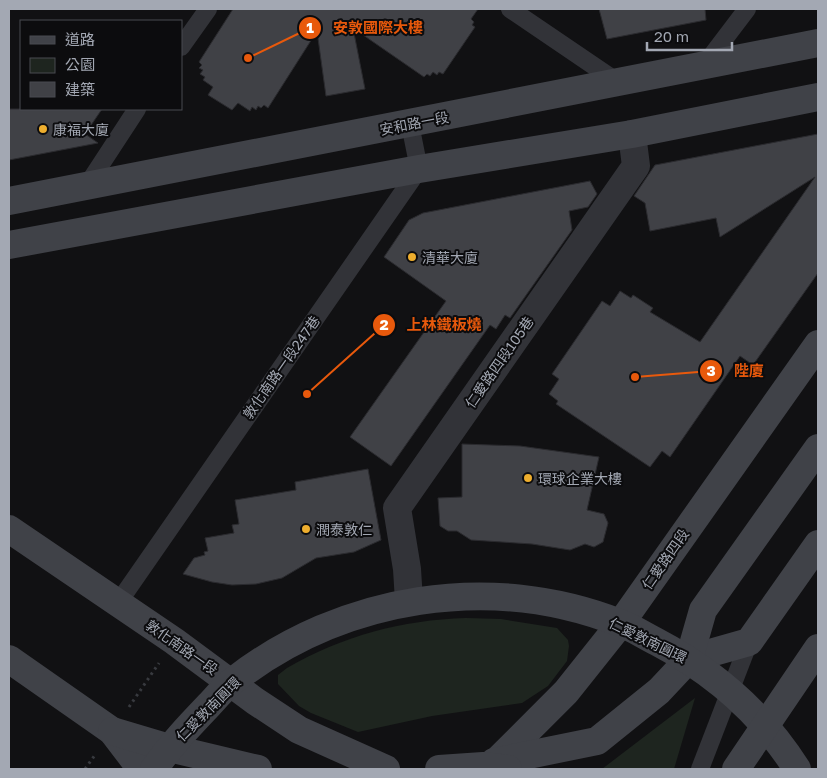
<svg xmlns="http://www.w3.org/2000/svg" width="827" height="778" viewBox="0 0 827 778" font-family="'Golos Text','Noto Sans TC',sans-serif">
  <rect width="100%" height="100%" fill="#111113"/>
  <g fill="#1e251f">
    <path d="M466 618 501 619 557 628 568 640 569 646 567 661 548 686 522 703 432 716 358 732 311 713 299 706 278 684V675L287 668C342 636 402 620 466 618Z"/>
    <path d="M695 698 674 769H602Z"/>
  </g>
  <g fill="#404146" stroke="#2b2b2f">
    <path d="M233 9H478L471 19 474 22 472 25 475 27 443 74 439 72 437 75 433 72 430 76 427 74 424 77 353 28 365 89 326 96 317 31 268 108 264 105 261 108 258 106 256 110 252 107 250 111 238 103 232 110 208 95 213 87 203 80 205 77 200 74 203 70 199 68 202 65 199 62Z"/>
    <path d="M599 9H705L706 20 607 39Z"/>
    <path d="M9 109H102L85 134 98 143 9 160Z"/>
    <path d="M818 134V273L753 365 740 356 670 457 662 451 650 467 556 404 558 401 549 394 559 379 552 374 602 301 610 306 620 291 631 298 633 295 653 308 650 312 700 342 815 177 720 237 716 218 650 231 645 203 634 196 655 165Z"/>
    <path d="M590 181 597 194 588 207 569 211 572 230 510 318 505 315 496 329 490 325 391 466 350 437 446 301 384 257 409 220 423 213Z"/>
    <path d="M462 444 520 446 599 457 587 510 604 514 608 523 603 542 594 547 585 544 570 550 532 544 471 540 457 531H448L440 526 438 498 462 497Z"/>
    <path d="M368 469 381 540 354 552 316 558 282 578 256 584 232 585 212 582 183 574 194 558 205 555 204 552 208 551 205 538 234 533 232 525 239 524 235 500 296 490 295 482Z"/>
  </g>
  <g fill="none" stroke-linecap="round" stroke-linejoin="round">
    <g stroke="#383a3f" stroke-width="3" stroke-dasharray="2.5 4" stroke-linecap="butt">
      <path d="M129 707 159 663"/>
      <path d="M85 769 95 755"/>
    </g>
    <g stroke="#323338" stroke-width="18">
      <path d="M510 9 619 83"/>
      <path d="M181 47 208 9"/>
      <path d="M703 67 747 9"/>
      <path d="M86 187 137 109"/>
      <path d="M118 603 419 169 410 124"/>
      <path d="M700 769 749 642"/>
    </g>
    <path stroke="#323338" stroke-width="28" d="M409 601 407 569 397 508 636 166 632 134"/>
    <g stroke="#404248" stroke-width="28">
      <path d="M9 201 818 43"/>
      <path d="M9 245 419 169 632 134 818 97"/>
      <path d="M9 529 174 641 255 701 299 730 386 769"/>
      <path d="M9 659 112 731 141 769"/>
      <path d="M689 659 749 642 818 544"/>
      <path d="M112 731 169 748 258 769"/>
      <path d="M497 761 566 692 621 623 818 344"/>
      <path d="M494 762 597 741 659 691 689 659 703 610 818 448"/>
      <path d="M154 769C170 746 189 726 209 705 217 697 224 687 233 681 342 596 491 572 620 623 633 628 645 636 657 642 714 672 763 715 797 769"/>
      <path d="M439 769 483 766 508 769"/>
      <path d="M736 769 818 648"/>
    </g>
  </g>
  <g fill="#eeae2e" stroke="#0c0c0e" stroke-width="2">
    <circle cx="43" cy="129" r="5"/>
    <circle cx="412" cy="257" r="5"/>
    <circle cx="528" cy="478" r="5"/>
    <circle cx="306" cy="529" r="5"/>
  </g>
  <g text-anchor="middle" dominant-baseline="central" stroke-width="4" stroke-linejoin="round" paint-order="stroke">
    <g font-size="14" fill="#a3a8b3" stroke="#0c0c0e">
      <text transform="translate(414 123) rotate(-11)">安和路一段</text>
      <text transform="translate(499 362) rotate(-55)">仁愛路四段105巷</text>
      <text transform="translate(281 367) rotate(-55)">敦化南路一段247巷</text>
      <text transform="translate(665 559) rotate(-55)">仁愛路四段</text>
      <text transform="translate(648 640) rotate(26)">仁愛敦南圓環</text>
      <text transform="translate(182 647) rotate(35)">敦化南路一段</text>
      <text transform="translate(208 709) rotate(-45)">仁愛敦南圓環</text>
    </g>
    <g font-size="14" fill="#a3a8b3" stroke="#0c0c0e" text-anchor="start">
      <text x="53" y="129">康福大廈</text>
      <text x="422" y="257">清華大廈</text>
      <text x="538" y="478">環球企業大樓</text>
      <text x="316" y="529">潤泰敦仁</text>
    </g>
  </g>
  <path fill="none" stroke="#e8590c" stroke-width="2" d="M248 58L310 28M307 394L384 325M635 377L711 371"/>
  <g fill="#e8590c" stroke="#0c0c0e" stroke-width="2">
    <circle cx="248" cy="58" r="5"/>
    <circle cx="307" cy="394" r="5"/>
    <circle cx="635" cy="377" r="5"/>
    <circle cx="310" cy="28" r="12"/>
    <circle cx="384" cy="325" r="12"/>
    <circle cx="711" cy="371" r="12"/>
  </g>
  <g font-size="15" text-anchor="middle" font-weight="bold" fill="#fff">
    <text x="310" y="33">1</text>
    <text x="384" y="330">2</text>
    <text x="711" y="376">3</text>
  </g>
  <g font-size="15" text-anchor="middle" font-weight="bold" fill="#e8590c" stroke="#0c0c0e" stroke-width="4" stroke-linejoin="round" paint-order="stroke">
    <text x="378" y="33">安敦國際大樓</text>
    <text x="444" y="330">上林鐵板燒</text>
    <text x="749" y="376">陛廈</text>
  </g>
  <rect width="827" height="778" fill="none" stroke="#a3a8b3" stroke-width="20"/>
  <rect x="20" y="20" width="162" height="90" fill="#0c0c0e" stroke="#484a50"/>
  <rect x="30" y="36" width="25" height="8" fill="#404248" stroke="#484a50"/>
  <text x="65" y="45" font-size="15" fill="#a3a8b3">道路</text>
  <rect x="30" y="58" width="25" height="15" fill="#1e251f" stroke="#484a50"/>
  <text x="65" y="70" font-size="15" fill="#a3a8b3">公園</text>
  <rect x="30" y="82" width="25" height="15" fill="#404146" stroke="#484a50"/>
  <text x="65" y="95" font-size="15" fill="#a3a8b3">建築</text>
  <path d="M647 42v8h85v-8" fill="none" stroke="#a3a8b3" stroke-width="2.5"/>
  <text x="654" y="42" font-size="15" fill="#a3a8b3" stroke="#0c0c0e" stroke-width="4" paint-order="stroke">20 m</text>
</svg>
